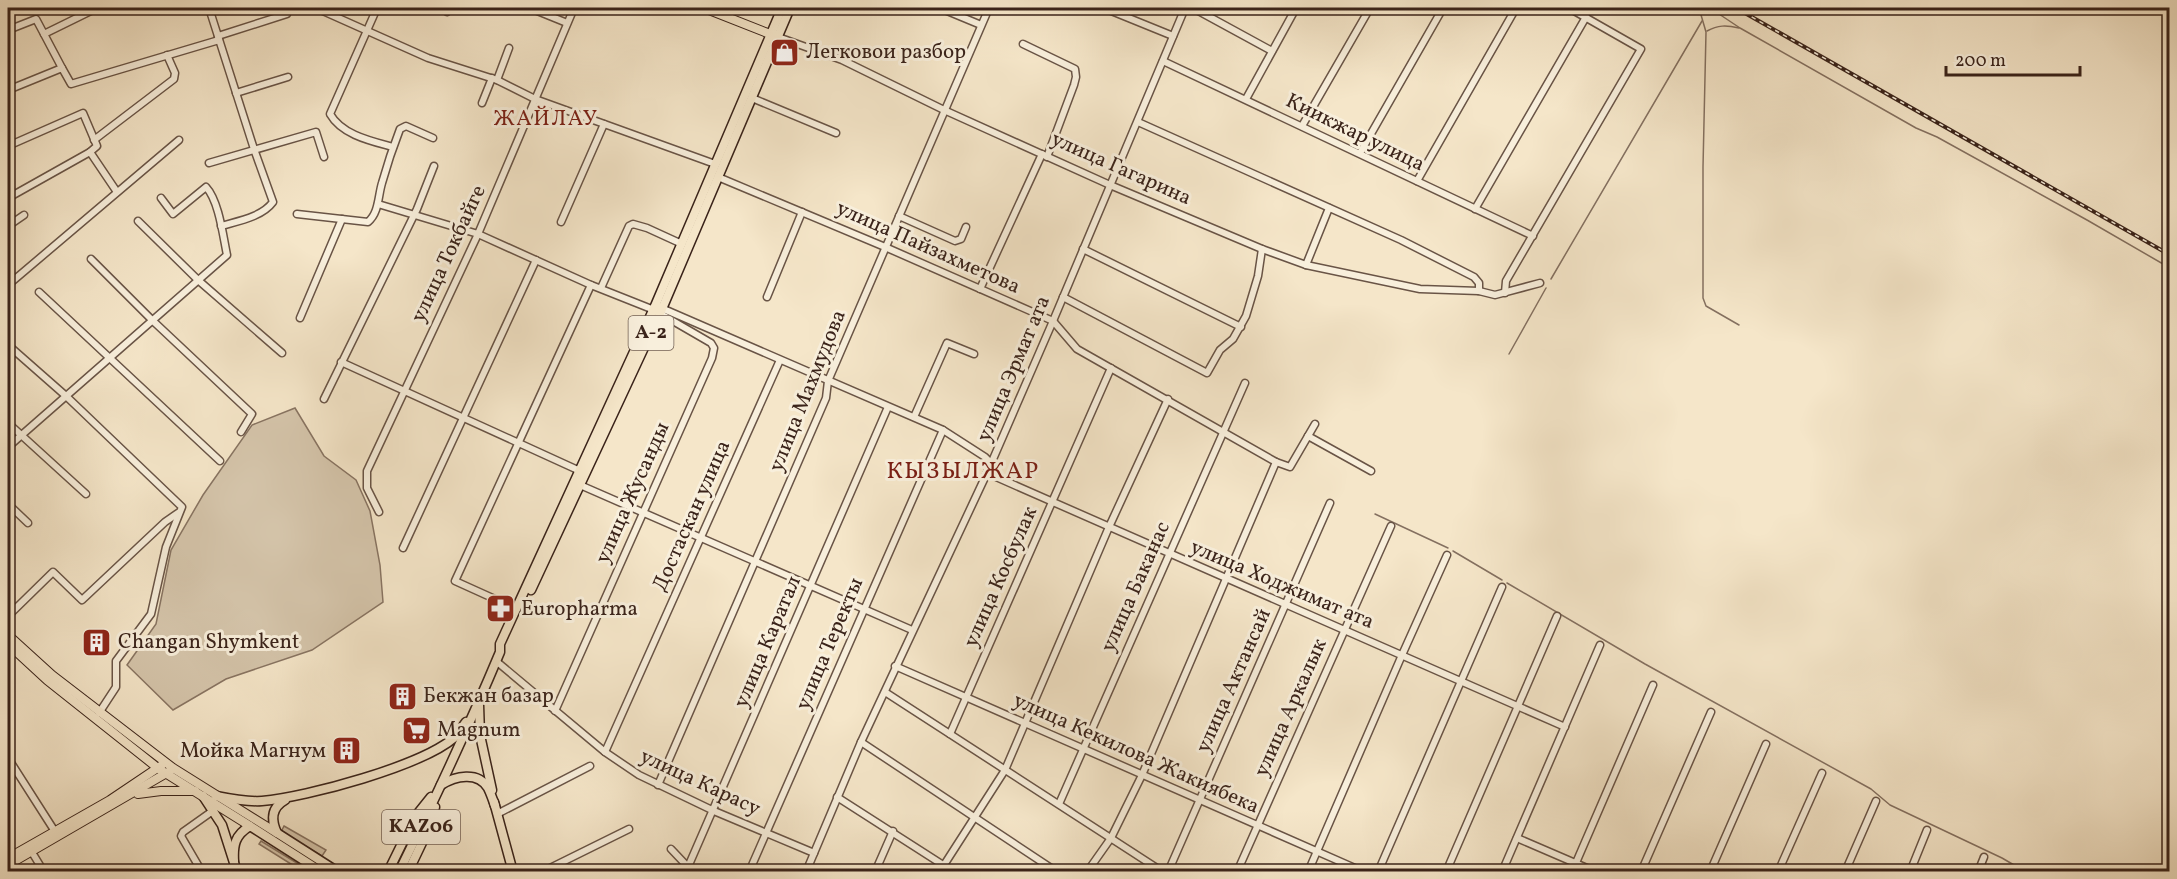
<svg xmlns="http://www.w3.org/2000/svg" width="2177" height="879" viewBox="0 0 2177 879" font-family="Vollkorn,serif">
  <rect width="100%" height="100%" fill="#f5e6c9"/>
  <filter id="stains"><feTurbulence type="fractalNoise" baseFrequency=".00333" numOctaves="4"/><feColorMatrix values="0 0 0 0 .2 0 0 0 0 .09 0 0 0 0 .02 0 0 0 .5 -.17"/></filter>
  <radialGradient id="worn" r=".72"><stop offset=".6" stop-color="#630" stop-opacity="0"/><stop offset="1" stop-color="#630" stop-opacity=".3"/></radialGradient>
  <g fill="#d5c5ab" stroke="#887462" stroke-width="1.5">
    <path d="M295 408 324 456 356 480 370 511 380 565 383 602 312 650 226 679 173 710 127 665 156 624 171 550 203 495 252 425Z"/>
    <path d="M284 826 326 850 322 856 281 832Z"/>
    <path d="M261 841 310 871H302L259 844Z"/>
  </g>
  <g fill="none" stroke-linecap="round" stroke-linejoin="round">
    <g stroke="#847060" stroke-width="1.5">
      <path d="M1699 8 1706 32 1703 167V298L1706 306 1739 325"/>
      <path d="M1710 8 1740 28 1916 128 1937 137 2087 220 2170 268"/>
      <path d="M1707 31C1718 25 1726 25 1739 28"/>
      <path d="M1551 279 1702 21"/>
      <path d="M1509 354 1546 288"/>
      <path d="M1375 514 1448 548"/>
      <path d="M1453 551 1502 580"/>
      <path d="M1507 583 1645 664 1871 789 1890 805 2002 858 2026 872"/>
    </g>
    <defs>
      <g id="minor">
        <path d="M209 8 254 149 273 202C262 217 238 221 221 226"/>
        <path d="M316 8 428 58 497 80 535 99 715 164"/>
        <path d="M377 8 330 114C342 135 371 141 393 147"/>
        <path d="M530 8 567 23"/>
        <path d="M940 8 981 25"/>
        <path d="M1104 8 1173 36"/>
        <path d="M1193 8 1272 51"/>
        <path d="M447 12 449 8"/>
        <path d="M8 30 36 19 44 34 97 8"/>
        <path d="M44 34 62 68"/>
        <path d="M218 36 287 14"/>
        <path d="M778 37 842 60 944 110 1110 185 1262 249 1306 265 1420 289 1479 291 1495 295 1540 283"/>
        <path d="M1023 44 1075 69 1076 77 1074 85 1047 157"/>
        <path d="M1163 61 1533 236"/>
        <path d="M497 80 509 48"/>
        <path d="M8 90 62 68 71 84 219 40"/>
        <path d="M236 93 288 77"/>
        <path d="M752 98 836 133"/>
        <path d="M1246 99 1296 8"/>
        <path d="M482 103 492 78"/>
        <path d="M1138 122 1401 240 1474 277 1479 283V291"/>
        <path d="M1302 126 1370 8"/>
        <path d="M94 140 174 79 175 73 167 55"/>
        <path d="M8 146 83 113 97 146 90 152"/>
        <path d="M1360 153 1443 8"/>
        <path d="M209 163 316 132 324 157"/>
        <path d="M718 177 885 247 1053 321 1077 349 1276 462 1290 467 1315 424"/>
        <path d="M1417 181 1516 8"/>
        <path d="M8 198 90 152 117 192"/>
        <path d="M378 204 478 234 591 285 654 310 711 343 714 348 712 358 555 711"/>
        <path d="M1475 209 1586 17"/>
        <path d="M297 214 368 222C379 213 378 196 382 183 387 165 393 147 400 129L406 126 433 138"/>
        <path d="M899 216 955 241 961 239 966 227"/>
        <path d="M138 221 198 280 282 353"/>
        <path d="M561 222 604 124"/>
        <path d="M8 226 24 215"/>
        <path d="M1083 249 1241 327"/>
        <path d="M91 259 152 320 252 414 241 432"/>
        <path d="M1306 265 1329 208"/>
        <path d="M8 285 179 140"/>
        <path d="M601 288 629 226 633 224 647 228 682 244"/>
        <path d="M980 289 1042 154"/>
        <path d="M39 292 220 461"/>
        <path d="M1505 293 1506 281 1641 49 1569 8"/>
        <path d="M767 297 802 212"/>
        <path d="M1063 297 1207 373 1220 350 1233 339 1246 316 1258 276 1262 249"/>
        <path d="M659 307 943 430 985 457 991 463"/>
        <path d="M300 318 342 219"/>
        <path d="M8 345 66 396 182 507 166 547 151 614 116 661V687L99 713"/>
        <path d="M341 362 580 471"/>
        <path d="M324 399 417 209 434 166"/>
        <path d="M914 417 947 343 974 354"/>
        <path d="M8 423 86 494"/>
        <path d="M1308 436 1371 471"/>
        <path d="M8 447 227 255C223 236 219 201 206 187L173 214 161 198"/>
        <path d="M987 473 1565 727"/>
        <path d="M580 485 912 630"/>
        <path d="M8 504 28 523"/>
        <path d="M379 512 367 488V471L478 234 574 8"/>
        <path d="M403 548 536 260"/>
        <path d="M517 609 455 581 591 285"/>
        <path d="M8 616 53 572 82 600 165 522 178 513"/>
        <path d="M496 661 605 752 639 775 714 811 814 853"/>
        <path d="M895 666 1364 872"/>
        <path d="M885 692 1163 872"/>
        <path d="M950 734 1111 368"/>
        <path d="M861 742 1057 872"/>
        <path d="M605 752 780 360"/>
        <path d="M8 758 54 830"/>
        <path d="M658 785 826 398 828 381 989 8"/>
        <path d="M837 797 954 872"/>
        <path d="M1059 804 1245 383"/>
        <path d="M497 814 590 766"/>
        <path d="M1517 838 1596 872"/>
        <path d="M30 849 44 872"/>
        <path d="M671 849 688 867 888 407"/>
        <path d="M944 865 1005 770 1109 527 1168 399"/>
        <path d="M202 872 181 836 183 832 214 810"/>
        <path d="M542 872 629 829"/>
        <path d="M749 872 943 430"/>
        <path d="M806 872 861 742 987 473 1053 321 1185 8"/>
        <path d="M875 872 893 831"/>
        <path d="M1087 872 1111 838 1142 775 1276 462"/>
        <path d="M1168 872 1330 503"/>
        <path d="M1237 872 1391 526"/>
        <path d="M1308 872 1402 655 1447 555"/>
        <path d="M1378 872 1502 587"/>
        <path d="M1446 872 1557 616"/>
        <path d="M1502 872 1600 645"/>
        <path d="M1572 872 1653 685"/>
        <path d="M1641 872 1711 712"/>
        <path d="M1710 872 1766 744"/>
        <path d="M1778 872 1822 773"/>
        <path d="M1845 872 1876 801"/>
        <path d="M1910 872 1927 830"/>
        <path d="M1978 872 1984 857"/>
      </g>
      <g id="major">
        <path d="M704 8 775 36"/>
        <path d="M8 635 52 675 173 768 277 833"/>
        <path d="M8 644 47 680 159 769 250 826"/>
        <path d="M138 794 161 791H195"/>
        <path d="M8 858 110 800 162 765"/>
        <path d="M8 865 170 771"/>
      </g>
      <g id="highway">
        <path d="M531 590 662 309 790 8"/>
        <path d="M479 705 480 735 492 790"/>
        <path d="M441 785C455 776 478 771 488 788 491 794 493 800 495 806"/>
        <path d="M203 796 222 825 237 872"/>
        <path d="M216 796C231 799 247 802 262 801 307 797 422 766 455 737 459 733 462 727 466 722"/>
        <path d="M285 800C271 808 271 820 277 833L338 872"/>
        <path d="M494 802 513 872"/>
        <path d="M234 861C233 845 235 835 250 826L322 872"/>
        <path d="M388 872 415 817 431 797"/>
        <path d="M399 872C435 799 469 726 500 652V644L655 306 782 8"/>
        <path d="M408 872 430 826 435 807"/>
      </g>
    </defs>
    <use href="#minor" stroke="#695446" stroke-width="9"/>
    <use href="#major" stroke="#3a231a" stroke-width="10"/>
    <use href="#highway" stroke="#3a231a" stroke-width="11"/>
    <use href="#minor" stroke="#f8efdc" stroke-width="6"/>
    <use href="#major" stroke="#f5e6c9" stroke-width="8"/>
    <use href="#highway" stroke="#f5e6c9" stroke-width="8"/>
    <defs>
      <path id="rail" d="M1736 8 2170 255"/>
    </defs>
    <use href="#rail" stroke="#3a231a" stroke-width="4"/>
    <use href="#rail" stroke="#f8efdc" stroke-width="1.5" stroke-dasharray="4.5" stroke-linecap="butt"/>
  </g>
  <defs>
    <symbol id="shop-square" viewBox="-11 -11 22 22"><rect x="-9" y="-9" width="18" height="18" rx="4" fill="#8f2418" stroke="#f8efdc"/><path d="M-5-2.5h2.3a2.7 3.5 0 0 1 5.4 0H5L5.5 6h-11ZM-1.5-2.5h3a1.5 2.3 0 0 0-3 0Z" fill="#fff"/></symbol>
    <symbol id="pharmacy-square" viewBox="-11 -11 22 22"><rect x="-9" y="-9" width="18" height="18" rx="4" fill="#8f2418" stroke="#f8efdc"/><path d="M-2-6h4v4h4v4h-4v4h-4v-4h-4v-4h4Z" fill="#fff"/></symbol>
    <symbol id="building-square" viewBox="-11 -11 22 22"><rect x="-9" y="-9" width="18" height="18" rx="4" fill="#8f2418" stroke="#f8efdc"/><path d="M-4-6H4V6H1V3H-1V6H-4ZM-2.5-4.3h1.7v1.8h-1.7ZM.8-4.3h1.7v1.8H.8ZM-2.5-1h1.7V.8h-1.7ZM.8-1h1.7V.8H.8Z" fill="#fff"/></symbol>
    <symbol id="supermarket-square" viewBox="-11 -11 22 22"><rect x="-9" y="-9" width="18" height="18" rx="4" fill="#8f2418" stroke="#f8efdc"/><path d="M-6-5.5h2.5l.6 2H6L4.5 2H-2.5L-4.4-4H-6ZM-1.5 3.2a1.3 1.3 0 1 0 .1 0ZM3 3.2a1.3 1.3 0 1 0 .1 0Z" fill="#fff"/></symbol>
  </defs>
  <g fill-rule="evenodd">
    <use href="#shop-square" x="768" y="36" width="33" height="33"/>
    <use href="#pharmacy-square" x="484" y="592" width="33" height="33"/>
    <use href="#building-square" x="80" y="626" width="33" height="33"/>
    <use href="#building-square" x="386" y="680" width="33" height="33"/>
    <use href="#supermarket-square" x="400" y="714" width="33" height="33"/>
    <use href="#building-square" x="330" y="734" width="33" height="33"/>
  </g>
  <g text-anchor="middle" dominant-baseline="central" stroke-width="6" stroke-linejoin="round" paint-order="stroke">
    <g fill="#f8efdc" stroke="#736054" stroke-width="1.5">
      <rect x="628.5" y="316" width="45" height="34" rx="4.5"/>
      <rect x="382" y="810" width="78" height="34" rx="4.5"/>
    </g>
    <g font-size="20" font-weight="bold" fill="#3a231a">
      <text x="651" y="333">A-2</text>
      <text x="421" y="827">KАZ06</text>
    </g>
    <g font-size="21" fill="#3a231a" stroke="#f8efdc" text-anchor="start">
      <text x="806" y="52">Легковои разбор</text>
      <text x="521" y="609">Europharma</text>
      <text x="118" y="642">Changan Shymkent</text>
      <text x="423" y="696">Бекжан базар</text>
      <text x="437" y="730">Magnum</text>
      <text x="326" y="751" text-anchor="end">Мойка Магнум</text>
    </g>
    <g font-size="21" fill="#3a231a" stroke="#f8efdc">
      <text transform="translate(1355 133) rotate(26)">Киикжар улица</text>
      <text transform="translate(1121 169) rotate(24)">улица Гагарина</text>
      <text transform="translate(928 248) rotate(24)">улица Пайзахметова</text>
      <text transform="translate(449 254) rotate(-65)">улица Токбайге</text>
      <text transform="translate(1014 369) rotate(-67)">улица Эрмат ата</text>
      <text transform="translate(808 391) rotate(-68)">улица Махмудова</text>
      <text transform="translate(633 493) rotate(-66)">улица Жусанды</text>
      <text transform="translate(692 516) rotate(-66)">Достаскан улица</text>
      <text transform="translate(1001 577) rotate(-66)">улица Косбулак</text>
      <text transform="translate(1282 585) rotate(23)">улица Ходжимат ата</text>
      <text transform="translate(1136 587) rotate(-66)">улица Баканас</text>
      <text transform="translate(768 642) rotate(-67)">улица Каратал</text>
      <text transform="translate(830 644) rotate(-67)">улица Теректы</text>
      <text transform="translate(1234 681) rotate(-66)">улица Актансай</text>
      <text transform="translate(1291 708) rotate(-66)">улица Аркалык</text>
      <text transform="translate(1136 754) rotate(24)">улица Кекилова Жакиябека</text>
      <text transform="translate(700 783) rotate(25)">улица Карасу</text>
    </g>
    <g font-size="22" letter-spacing="1.5" fill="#7a1f14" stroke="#f8efdc">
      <text x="546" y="119">ЖАЙЛАУ</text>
    </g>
    <g font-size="24" letter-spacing="1.5" fill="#7a1f14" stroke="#f8efdc">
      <text x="963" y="472">КЫЗЫЛЖАР</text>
    </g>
  </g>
  <rect width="2177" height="879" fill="none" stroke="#f5e6c9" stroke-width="30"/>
  <rect x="9" y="9" width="2159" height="861" fill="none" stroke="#3a231a" stroke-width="3"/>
  <rect x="15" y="15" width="2147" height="849" fill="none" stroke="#3a231a" stroke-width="1.5"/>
  <path d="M1946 66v9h134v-9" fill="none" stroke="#3a231a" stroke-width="3"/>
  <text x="1955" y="66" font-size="18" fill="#3a231a" stroke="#f8efdc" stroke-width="4.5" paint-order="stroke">200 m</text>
  <rect width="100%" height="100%" filter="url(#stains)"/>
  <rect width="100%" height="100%" fill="url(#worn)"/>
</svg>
